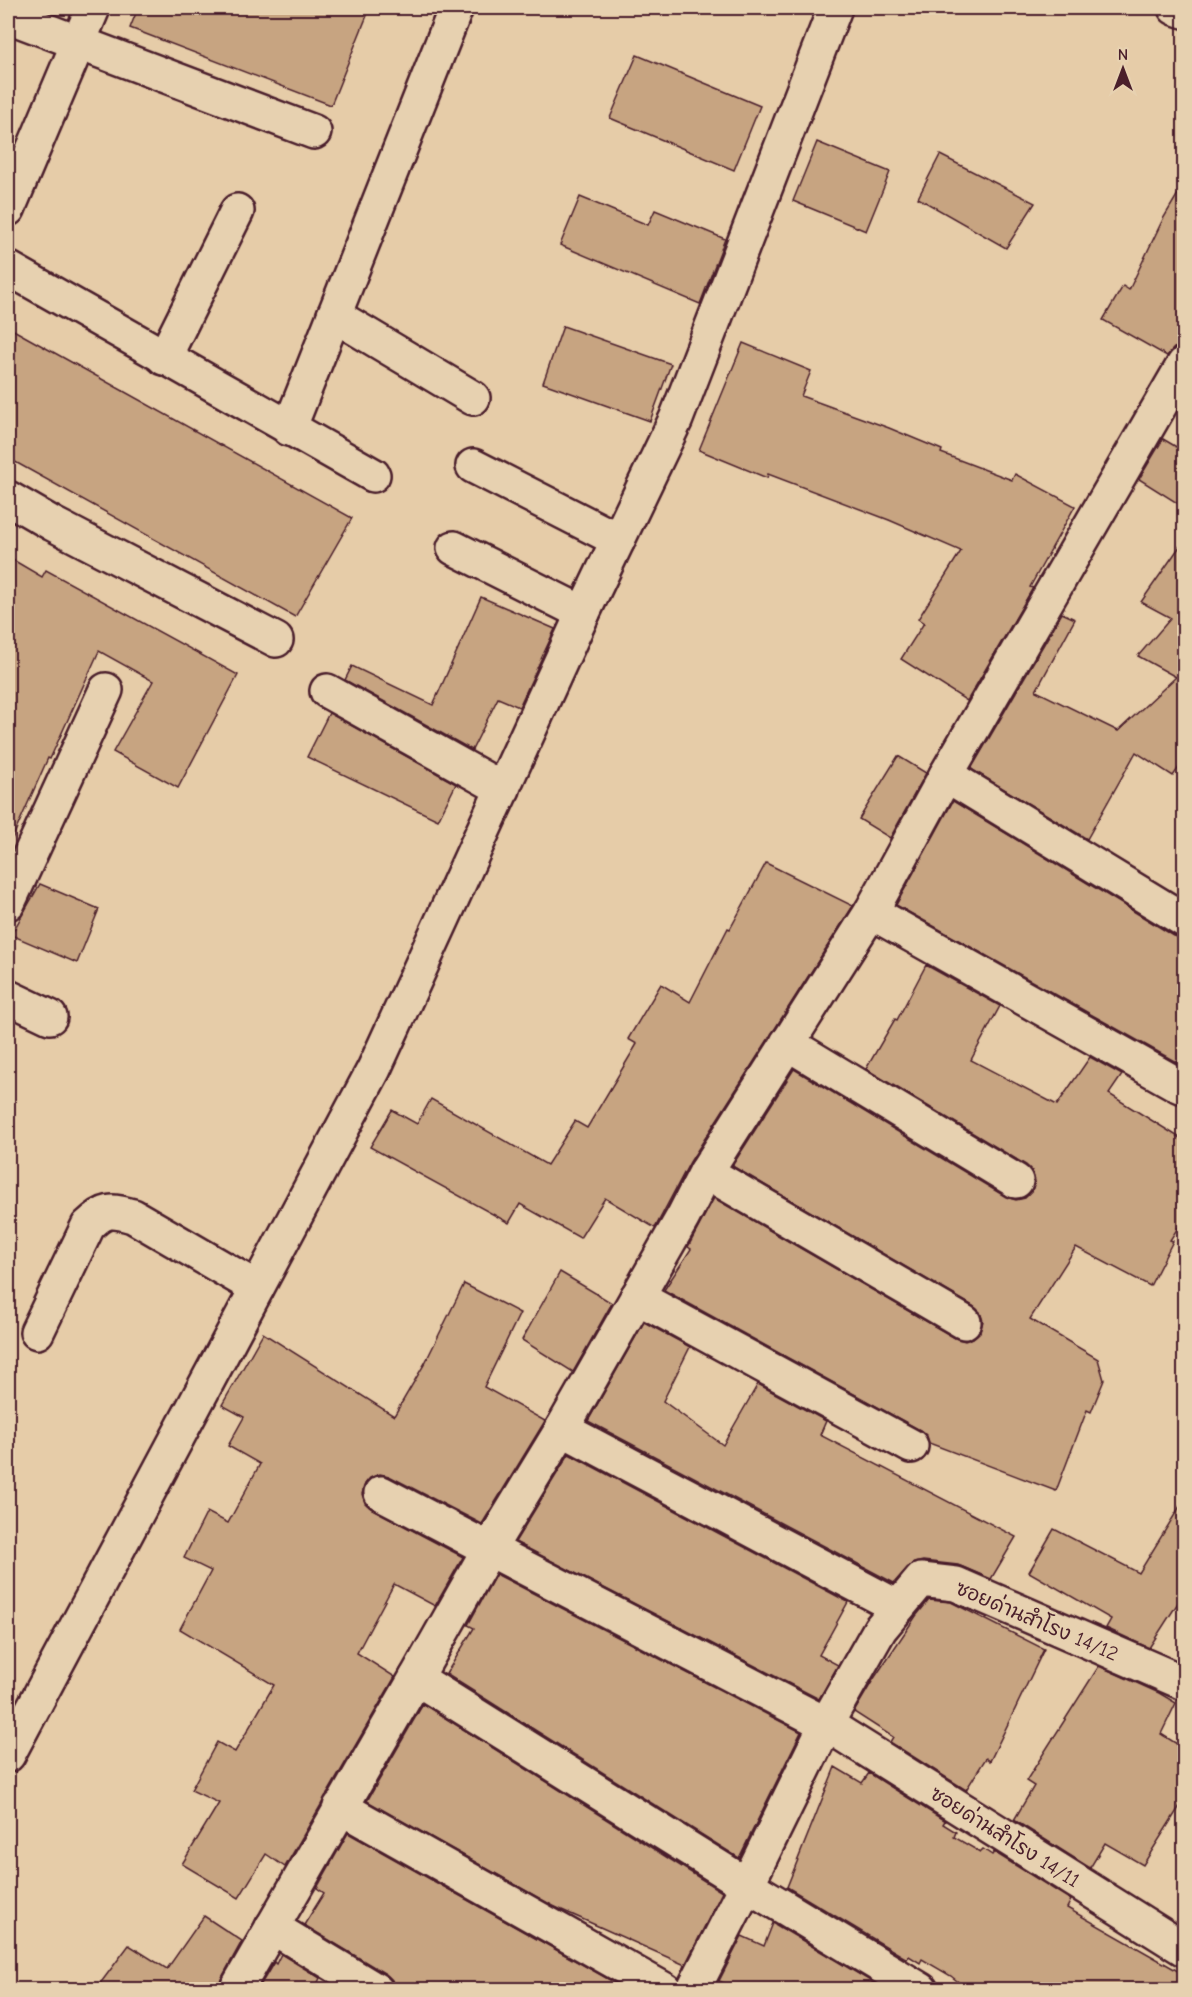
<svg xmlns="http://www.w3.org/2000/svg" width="1192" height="1997" viewBox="0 0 1192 1997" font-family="'Comic Neue','Playpen Sans Thai',sans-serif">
  <rect width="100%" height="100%" fill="#e6cca8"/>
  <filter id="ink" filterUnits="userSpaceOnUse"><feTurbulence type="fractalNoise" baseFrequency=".0167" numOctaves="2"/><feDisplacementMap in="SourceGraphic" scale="12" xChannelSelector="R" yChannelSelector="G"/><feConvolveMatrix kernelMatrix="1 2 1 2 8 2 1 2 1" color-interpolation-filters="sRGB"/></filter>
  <g filter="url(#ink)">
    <g fill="#c7a481" stroke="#4a1f2b" stroke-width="1.5">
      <path d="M138 8H370L331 105 130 28Z"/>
      <path d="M637 55 760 106 734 170 610 118Z"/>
      <path d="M817 142 890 172 866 231 793 201Z"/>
      <path d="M940 155 1035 203 1006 248 918 198Z"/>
      <path d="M1185 182V345L1174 348 1167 356 1103 320 1123 286 1129 290 1163 219Z"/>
      <path d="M580 197 648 225 655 210 725 239 700 304 560 245Z"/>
      <path d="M563 326 671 364 650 421 543 383Z"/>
      <path d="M8 327 352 518 295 617 8 458Z"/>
      <path d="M743 343 811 371 801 396 889 428 942 450 941 453 1012 480 1015 474 1075 506 1030 587 1033 588 967 701 901 659 924 623 918 619 961 551 889 520 768 474 767 478 699 450Z"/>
      <path d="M1163 439 1185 452V508L1139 479Z"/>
      <path d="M1185 539V759L1173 776 1136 752 1087 839 971 769 1062 613 1075 619 1036 691 1118 731 1176 677 1138 656 1171 618 1141 602Z"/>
      <path d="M8 557 42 577 46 570 238 675 178 788 113 752 153 681 99 651 50 759 48 758 8 848Z"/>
      <path d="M481 597 555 629 519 707 498 698 472 750 345 680 352 666 433 705Z"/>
      <path d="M329 713 456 784 438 820 307 757Z"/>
      <path d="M898 756 926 773 890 838 859 819Z"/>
      <path d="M953 801 1174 936 1185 939V1067L896 905Z"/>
      <path d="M766 863 853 906 690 1162 655 1228 605 1198 580 1238 520 1204 509 1223 370 1147 392 1110 417 1124 431 1099 547 1165 575 1121 587 1128 637 1044 628 1039 661 984 690 1002 728 928 730 929Z"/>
      <path d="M40 884 99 909 77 963 11 935Z"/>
      <path d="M926 965 1000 1006 971 1060 1057 1105 1090 1057 1122 1075 1109 1094 1185 1141V1217L1170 1240 1173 1241 1150 1286 1076 1247 1030 1319 1098 1359 1104 1380 1091 1412 1087 1410 1056 1491 929 1443 927 1436 920 1430 664 1290 691 1249 688 1247 714 1198 955 1338 965 1341 973 1338 980 1332 983 1321 980 1312 973 1306 732 1166 794 1069 1006 1197 1016 1200 1025 1198 1032 1191 1035 1181 1032 1171 1026 1165 866 1069 895 1019 897 1020Z"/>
      <path d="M560 1272 612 1303 573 1372 522 1340Z"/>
      <path d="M464 1284 520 1313 484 1387 545 1421 482 1524 389 1476 380 1474 370 1478 365 1484 362 1494 365 1503 372 1509 463 1557 435 1606 394 1584 357 1653 395 1677 285 1867 266 1854 239 1898 182 1864 219 1803 191 1790 217 1742 235 1752 274 1685 180 1629 211 1571 184 1558 207 1512 228 1523 260 1464 228 1446 244 1417 222 1405 263 1333 394 1416 425 1363Z"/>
      <path d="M644 1322 690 1347 663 1401 723 1445 758 1384 826 1421 820 1435 1016 1537 991 1579 958 1565 923 1561 914 1563 907 1568 894 1583 588 1421Z"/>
      <path d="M569 1454 848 1602 819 1655 838 1665 819 1699 515 1542Z"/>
      <path d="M1185 1498V1592L1149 1648 1106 1628 1111 1619 1029 1572 1054 1529 1139 1573Z"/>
      <path d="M496 1574 801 1732 739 1858 446 1674 474 1628 468 1625Z"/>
      <path d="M929 1600 951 1602 1044 1649 990 1761 986 1758 966 1790 890 1742 893 1737 854 1712 873 1680 916 1616Z"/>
      <path d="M1099 1666 1159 1693 1176 1703 1161 1734 1185 1749V1798L1143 1865 1105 1843 1090 1868 1014 1820 1034 1786 1026 1781Z"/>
      <path d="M423 1704 722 1892 685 1965 553 1906 367 1801Z"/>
      <path d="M835 1767 862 1783 869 1773 945 1821 943 1824 956 1832 954 1837 980 1852 983 1849 992 1855 994 1852 1071 1900 1067 1908 1185 1975V1989H967L951 1976 922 1959 920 1963 909 1956 907 1959 787 1887Z"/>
      <path d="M348 1833 626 1989H400L394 1986 392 1980 386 1974 304 1925 324 1893 317 1888Z"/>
      <path d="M204 1916 242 1941 220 1981 217 1989H96L129 1945 167 1969Z"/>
      <path d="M773 1923 884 1989H738L719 1981 742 1936 764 1946Z"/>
      <path d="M281 1954 320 1978 315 1989H258L274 1962 276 1964Z"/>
    </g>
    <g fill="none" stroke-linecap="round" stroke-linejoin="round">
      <defs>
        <g id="minor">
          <path d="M1175 8 1184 11"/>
          <path d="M8 16 314 132"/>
          <path d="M8 209 93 8"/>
          <path d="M8 268 373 475"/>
          <path d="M334 315 473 398"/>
          <path d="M164 358 237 211"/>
          <path d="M289 429 456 8"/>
          <path d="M473 466 618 540"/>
          <path d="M8 498 53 524 276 640"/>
          <path d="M454 548 583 613"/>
          <path d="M327 691 503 789"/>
          <path d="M946 775 1184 920"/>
          <path d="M8 903 106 690"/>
          <path d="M871 912 1180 1086"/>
          <path d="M8 997 50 1017"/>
          <path d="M787 1043 1016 1181"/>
          <path d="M706 1172 964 1322"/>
          <path d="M637 1297 911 1446"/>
          <path d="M37 1332 88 1226C105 1209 111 1210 133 1216L257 1288"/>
          <path d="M562 1429 898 1607"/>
          <path d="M381 1493 826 1724 1184 1949"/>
          <path d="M416 1678 747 1885 921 1990"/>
          <path d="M8 1755 374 1069 583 613 676 419 835 8"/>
          <path d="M340 1807 665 1990"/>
          <path d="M272 1927 376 1990"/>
          <path d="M236 1990 416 1678 489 1549 562 1429 683 1217 706 1172 871 912 946 775 1184 364"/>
          <path d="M693 1990 747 1885 826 1724 880 1629 921 1580 956 1584 1184 1683"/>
        </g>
      </defs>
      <use href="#minor" stroke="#4a1f2b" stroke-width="38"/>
      <use href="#minor" stroke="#e7d1b0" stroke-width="33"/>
    </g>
  </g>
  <g text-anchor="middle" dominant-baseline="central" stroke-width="4.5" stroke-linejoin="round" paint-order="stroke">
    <g font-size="20" fill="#4a1f2b" stroke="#e7d1b0">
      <text transform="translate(1037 1621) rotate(23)">ซอยด่านสำโรง 14/12</text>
      <text transform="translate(1005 1837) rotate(32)">ซอยด่านสำโรง 14/11</text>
    </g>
  </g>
  <rect width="1192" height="1997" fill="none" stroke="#e7d1b0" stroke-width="30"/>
  <rect x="15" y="15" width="1162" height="1967" fill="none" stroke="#4a1f2b" stroke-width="2" filter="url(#ink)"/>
  <g transform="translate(1123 69)" stroke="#e7d1b0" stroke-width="4.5" paint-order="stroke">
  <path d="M0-4.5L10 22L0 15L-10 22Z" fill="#4a1f2b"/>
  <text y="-9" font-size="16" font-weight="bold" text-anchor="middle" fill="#4a1f2b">N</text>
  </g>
</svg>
